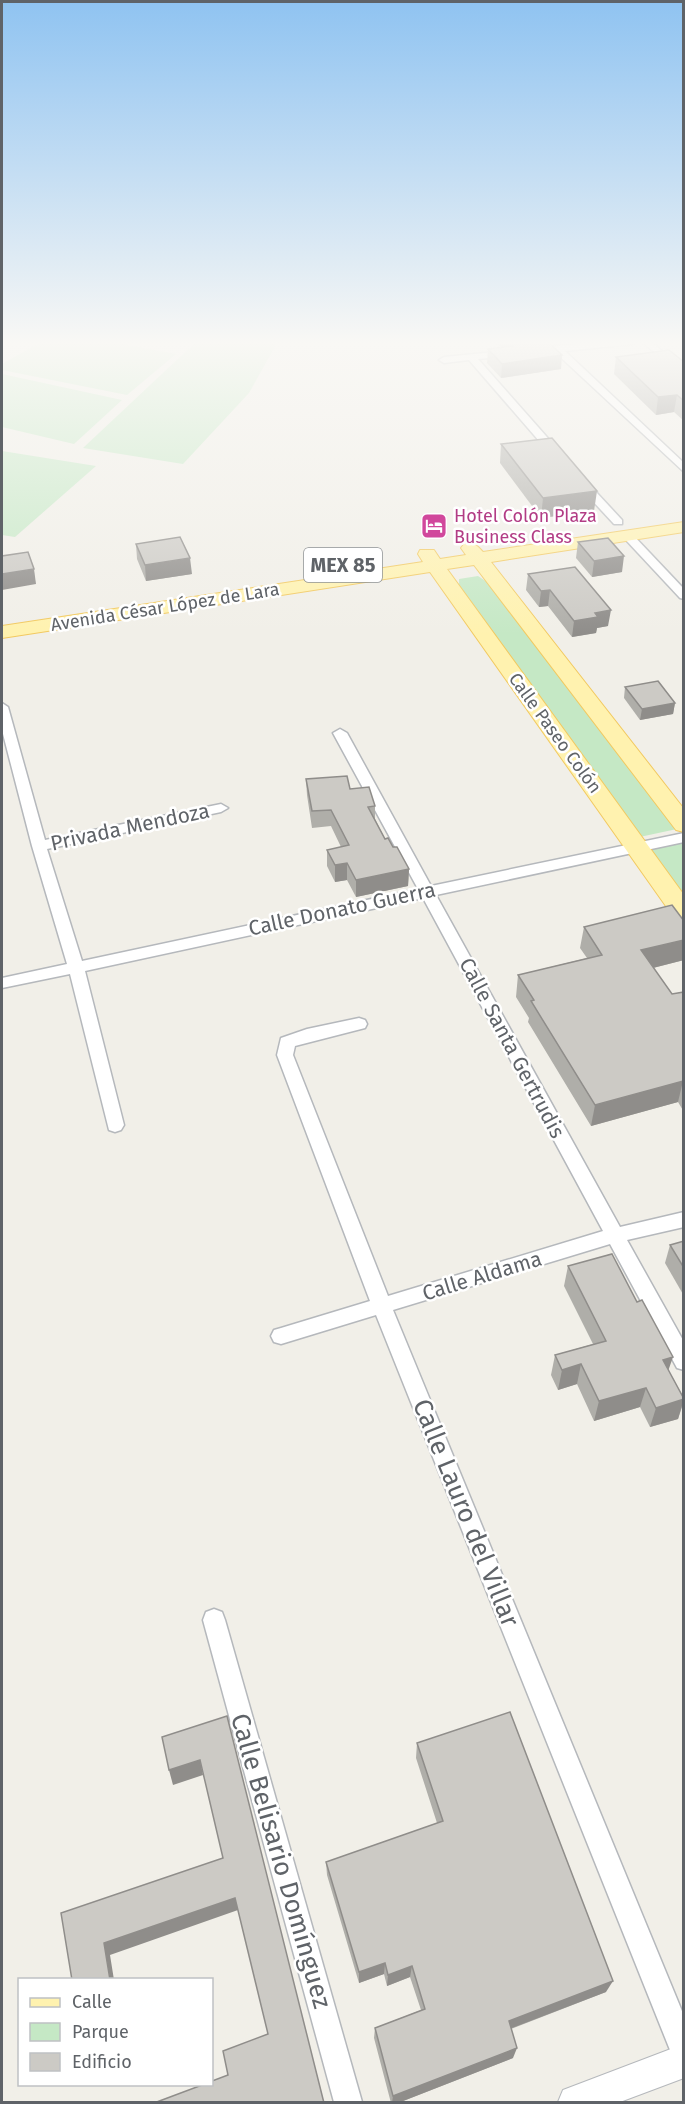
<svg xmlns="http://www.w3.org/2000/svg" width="685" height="2104" viewBox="0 0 685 2104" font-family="'Fira Sans',sans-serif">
  <rect width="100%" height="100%" fill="#f1efe8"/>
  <g fill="#c5e8c5">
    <path d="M43 341H107L176 354 127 395 2 370V364Z"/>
    <path d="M197 341H278L249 393 183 464 83 448Z"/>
    <path d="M2 374 122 400 74 444 2 427Z"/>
    <path d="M2 451 96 466 15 537 2 535Z"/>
    <path d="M478 576 496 588 677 829 635 838 459 593V579Z"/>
    <path d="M683 841V904L644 850Z"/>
  </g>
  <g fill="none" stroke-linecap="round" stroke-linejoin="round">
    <defs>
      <g id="minor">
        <path d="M608 341H638L633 344 565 351 684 463V472L555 352 478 359 561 453 562 455 557 458 553 457 469 360 444 363 439 360 444 357Z"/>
        <path d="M641 341H650L684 369V377Z"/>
        <path d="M580 478 584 479 622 520V524H614L576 483V479Z"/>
        <path d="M628 533 632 534 684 589V599L680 598 624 538V534Z"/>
        <path d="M2 703 8 707 45 840 221 804 228 808 221 812 47 849 82 961 418 889 333 733 340 729 347 733 431 886 684 833V842L436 895 620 1227 684 1212V1227L627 1240 684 1342V1370L677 1368 610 1244 393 1310 684 2016V2063L674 2060 376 1315 281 1344 274 1342 271 1336 274 1330 281 1328 370 1301 277 1055 281 1038 307 1029 359 1018 365 1020 367 1024 365 1028 295 1046 293 1055 388 1296 603 1231 423 898 85 971 124 1125 121 1130 115 1132 109 1130 70 974 2 988V978L67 964 32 846 2 730Z"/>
        <path d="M214 1609 222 1612 225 1620 362 2102H334L203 1620 206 1612Z"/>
      </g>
      <path id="tertiary" d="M684 2044V2078L620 2102H558L563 2090Z"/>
      <path id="primary" d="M684 522V532L491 562 684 809V832L676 830 474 565 447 569 684 895V921L675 919 430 572 2 638V626L423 562 418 554 420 550H434L440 559 466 555 461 548 464 544C474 542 477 545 483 552Z"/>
    </defs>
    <use href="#minor" stroke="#b5b8bc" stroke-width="3"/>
    <use href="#tertiary" stroke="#b5b8bc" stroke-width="2"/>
    <use href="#primary" stroke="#f2c960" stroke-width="2"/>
    <use href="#minor" fill="#fff" fill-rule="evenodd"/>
    <use href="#tertiary" fill="#fff" fill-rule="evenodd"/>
    <use href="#primary" fill="#fff2af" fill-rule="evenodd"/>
  </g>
  <g fill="#afaea9">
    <path d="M493 341H547L561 369 501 378 487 363 488 349 500 347Z"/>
    <path d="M616 357 684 362V421L674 412 656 415 614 374Z"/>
    <path d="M501 444 594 511 541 518 500 463Z"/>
    <path d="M578 542 622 572 592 577 576 558Z"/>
    <path d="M136 544 192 574 146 581 137 559Z"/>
    <path d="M528 574 608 626 597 628 596 633 572 637 548 606 539 607 526 590Z"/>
    <path d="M625 687 675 703 673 714 640 720 624 698Z"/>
    <path d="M306 779 350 789 375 806V819L385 839 393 847 409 869 408 886 356 897 347 880 335 882 327 866V850L341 847 331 826 312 828 307 795Z"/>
    <path d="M684 921V960L653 968 672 994 684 992V1112L678 1102 591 1126 528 1022 529 1018 516 997 518 975 587 958 580 948 584 927Z"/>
    <path d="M684 1241V1296L665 1263 670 1245Z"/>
    <path d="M568 1266 668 1370 684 1398V1401L678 1419 650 1427 640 1407 594 1421 577 1384 558 1390 551 1375 555 1355 593 1344 564 1286Z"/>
    <path d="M417 1743 606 1992 511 2029 513 2058 398 2103H391L374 2038 375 2028 421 2010 410 1977 387 1986 384 1974 359 1983 327 1875 326 1862 437 1823 416 1758Z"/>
  </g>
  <g fill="#8f8d8a">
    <path d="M502 341H544V343L513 346 511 344V348L501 349Z"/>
    <path d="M562 355 561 369 501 378 502 364Z"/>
    <path d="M677 395 674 412 656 415 658 397Z"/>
    <path d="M597 491 594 511 541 518 543 498Z"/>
    <path d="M624 556 622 572 592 577 594 561Z"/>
    <path d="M190 558 192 574 146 581 145 565Z"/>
    <path d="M34 569 36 584 2 590V574Z"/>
    <path d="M550 590 548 606 539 607 541 591Z"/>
    <path d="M611 610 608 626 597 628 596 633 572 637 574 621 595 613Z"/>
    <path d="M675 703 673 714 640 720 642 709Z"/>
    <path d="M347 863V880L335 882V865Z"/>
    <path d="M409 869 408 886 356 897V880Z"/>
    <path d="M684 940V960L637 972 641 950Z"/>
    <path d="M683 1081 678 1102 591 1126 595 1105Z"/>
    <path d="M673 1357 666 1377 663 1360Z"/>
    <path d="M581 1364 577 1384 558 1390 562 1370Z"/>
    <path d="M646 1388 640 1407 594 1421 599 1401Z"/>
    <path d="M684 1399 678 1419 650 1427 656 1408Z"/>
    <path d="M200 1760 203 1775 173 1785 169 1770Z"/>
    <path d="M235 1898 238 1910 110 1955 114 1980H110L104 1943Z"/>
    <path d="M385 1963 384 1974 359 1983V1972Z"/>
    <path d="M412 1966 410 1977 387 1986 388 1975Z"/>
    <path d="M613 1981 606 1992 504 2031 509 2021Z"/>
    <path d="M517 2048 513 2058 398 2103H392L393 2096Z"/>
  </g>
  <g fill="#cccac5" stroke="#8f8d8a" stroke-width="1.5">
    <path d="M547 341 562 355 502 364 488 349 513 346 511 344Z"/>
    <path d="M669 350 684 362V401L677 395 658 397 616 357Z"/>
    <path d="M552 438 597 491 543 498 501 444Z"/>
    <path d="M180 537 190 558 145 565 136 544Z"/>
    <path d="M608 538 624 556 594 561 578 542Z"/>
    <path d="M28 552 34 569 2 574V556Z"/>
    <path d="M575 567 611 610 595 613 598 617 574 621 550 590 541 591 528 574Z"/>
    <path d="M658 681 675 703 642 709 625 687Z"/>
    <path d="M347 776 350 789 369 787 375 806 368 807 385 839 388 838 393 847H397L409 869 356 880 347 863 335 865 327 850 349 845 331 810 312 811 306 779Z"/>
    <path d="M672 905 684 921V940L641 950 672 994 684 992V1082L683 1081 595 1105 531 1001 534 1000 518 975 602 955 584 927Z"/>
    <path d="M684 1241V1268L670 1245Z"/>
    <path d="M612 1254 637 1302 642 1300 673 1357 663 1360 684 1399 656 1408 646 1388 599 1401 581 1364 562 1370 555 1355 606 1341 568 1266Z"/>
    <path d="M510 1712 613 1981 509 2021 517 2048 393 2096 375 2028 425 2009 412 1966 388 1975 385 1963 359 1972 326 1862 443 1821 417 1743Z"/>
    <path d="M227 1716 324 2103H154L202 2085H212V2081L228 2075 223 2051 268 2034 235 1898 104 1943 110 1980H72L61 1913 223 1858 200 1760 169 1770 162 1737Z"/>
  </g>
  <linearGradient id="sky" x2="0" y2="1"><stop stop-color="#8fc3f1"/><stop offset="0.54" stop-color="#f9f8f5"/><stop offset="1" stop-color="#f9f8f5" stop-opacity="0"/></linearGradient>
  <rect width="685" height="635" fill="url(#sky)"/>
  <defs>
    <symbol id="hotel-square" viewBox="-11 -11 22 22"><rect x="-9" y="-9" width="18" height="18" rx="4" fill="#d1479c" stroke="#fff"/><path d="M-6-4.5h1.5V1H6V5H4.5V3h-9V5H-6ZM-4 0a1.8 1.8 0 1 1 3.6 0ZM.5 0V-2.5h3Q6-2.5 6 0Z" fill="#fff"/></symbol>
  </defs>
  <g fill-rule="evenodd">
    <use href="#hotel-square" x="419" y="511" width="30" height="30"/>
  </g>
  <g text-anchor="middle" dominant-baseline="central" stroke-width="5" stroke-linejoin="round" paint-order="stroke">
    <g font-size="18" fill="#b23c85" stroke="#fff" text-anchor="start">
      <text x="454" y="516">Hotel Colón Plaza<tspan x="454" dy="21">Business Class</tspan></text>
    </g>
    <g font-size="18" fill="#5f6368" stroke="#fff">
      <text transform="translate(165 607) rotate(-9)">Avenida César López de Lara</text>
      <text transform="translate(555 733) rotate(54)">Calle Paseo Colón</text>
    </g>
    <rect fill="#fff" stroke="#8f9295" stroke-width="1.5" x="304" y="548" width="78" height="34" rx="4.5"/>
    <g font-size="20" font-weight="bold" fill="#5f6368">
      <text x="343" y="565">MEX 85</text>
    </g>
    <g font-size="21" fill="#5f6368" stroke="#fff">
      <text transform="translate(130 827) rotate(-12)">Privada Mendoza</text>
      <text transform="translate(342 909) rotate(-12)">Calle Donato Guerra</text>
      <text transform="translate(512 1048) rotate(62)">Calle Santa Gertrudis</text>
      <text transform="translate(482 1276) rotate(-17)">Calle Aldama</text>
    </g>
    <g font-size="26" fill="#5f6368" stroke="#fff">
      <text transform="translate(466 1513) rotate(68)">Calle Lauro del Villar</text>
      <text transform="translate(281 1861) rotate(74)">Calle Belisario Domínguez</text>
    </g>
  </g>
  <rect width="685" height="2104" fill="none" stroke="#5f6368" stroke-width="6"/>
  <rect x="18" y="1978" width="195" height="108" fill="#ffffff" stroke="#bfc1c3" stroke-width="1.5"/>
  <rect x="30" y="1998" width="30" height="9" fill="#fff2af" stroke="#bfc1c3" stroke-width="1.5"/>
  <text x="72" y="2008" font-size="18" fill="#5f6368">Calle</text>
  <rect x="30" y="2023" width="30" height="18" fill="#c5e8c5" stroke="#bfc1c3" stroke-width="1.5"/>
  <text x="72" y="2038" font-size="18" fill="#5f6368">Parque</text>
  <rect x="30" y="2053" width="30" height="18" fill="#cccac5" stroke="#bfc1c3" stroke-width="1.5"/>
  <text x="72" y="2068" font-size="18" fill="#5f6368">Edificio</text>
</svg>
